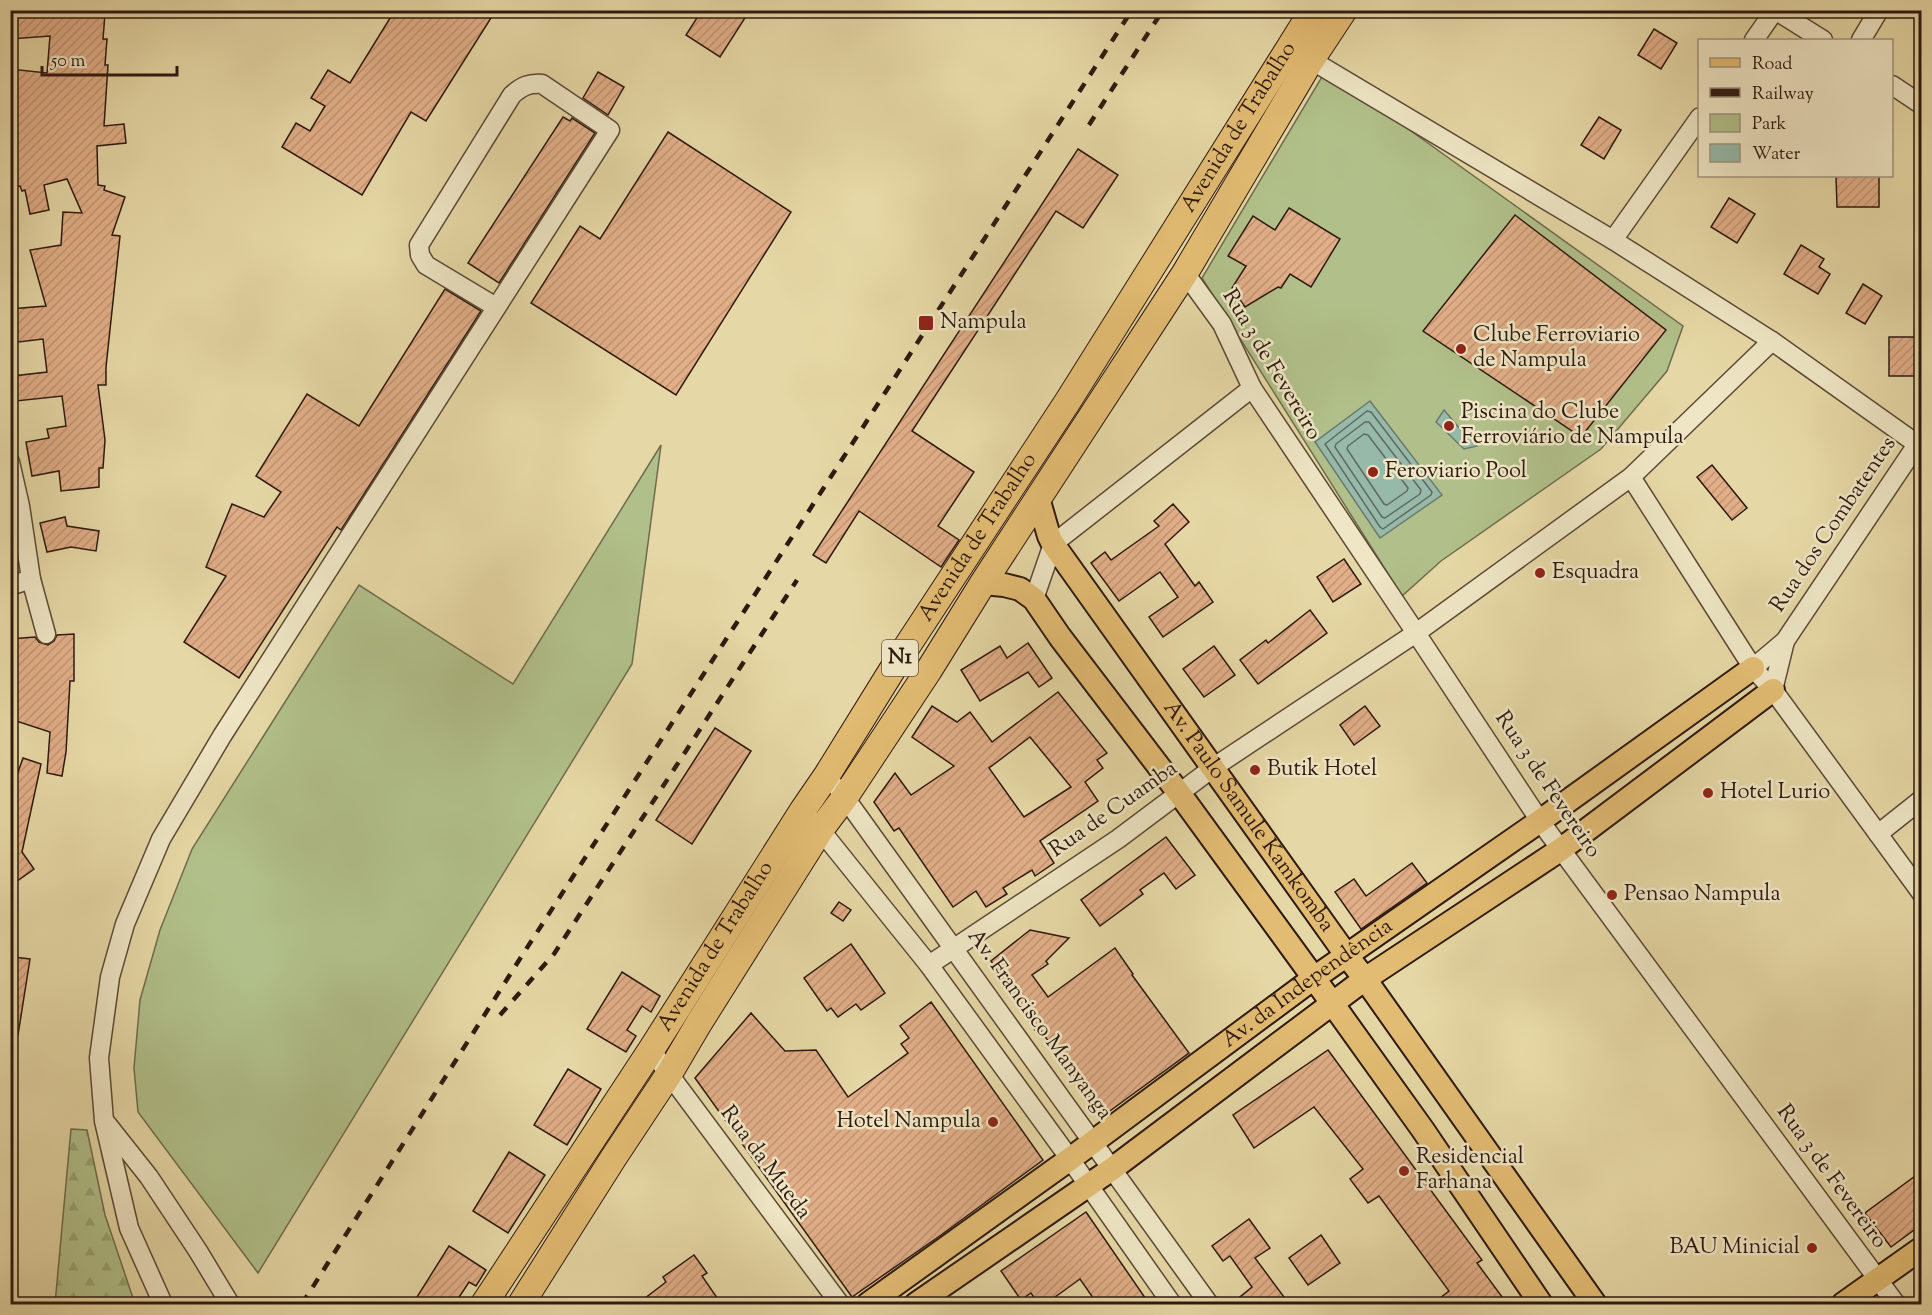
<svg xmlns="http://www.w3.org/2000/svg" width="1932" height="1315" viewBox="0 0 1932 1315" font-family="'Sorts Mill Goudy',serif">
  <defs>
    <pattern id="forest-firs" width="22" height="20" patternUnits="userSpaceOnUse" patternTransform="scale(1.5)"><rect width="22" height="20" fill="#b1c08a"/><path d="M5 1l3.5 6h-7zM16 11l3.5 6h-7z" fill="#99a476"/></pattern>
    <pattern id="building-hatch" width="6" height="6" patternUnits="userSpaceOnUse" patternTransform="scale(1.5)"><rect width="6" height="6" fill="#e1ae87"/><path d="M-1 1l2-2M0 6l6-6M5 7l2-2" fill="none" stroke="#c19574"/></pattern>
  </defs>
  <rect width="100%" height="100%" fill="#e6d8a6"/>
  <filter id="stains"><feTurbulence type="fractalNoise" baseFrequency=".00333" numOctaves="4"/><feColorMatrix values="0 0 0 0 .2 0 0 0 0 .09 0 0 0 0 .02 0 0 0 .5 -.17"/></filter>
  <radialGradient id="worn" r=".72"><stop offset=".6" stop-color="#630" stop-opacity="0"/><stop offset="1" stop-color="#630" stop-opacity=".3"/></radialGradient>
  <path fill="url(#forest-firs)" stroke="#6f6c4e" stroke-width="1.5" d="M71 1129 87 1130 105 1215 135 1304H55Z"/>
  <g fill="#b1c08a" stroke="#6f6c4e" stroke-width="1.5">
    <path d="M1326 70 1683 326 1667 371 1601 449 1441 561 1402 596 1202 278Z"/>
    <path d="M661 445 632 664 258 1273 138 1112 134 1068 140 1000 160 930 192 849 359 585 513 684Z"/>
  </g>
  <g fill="#96b9aa" stroke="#6c796d" stroke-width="1.5">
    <path d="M1370 401 1442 495 1380 538 1315 442Z"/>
    <path d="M1444 410 1461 430 1476 436 1477 446 1464 449 1436 422Z"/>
  </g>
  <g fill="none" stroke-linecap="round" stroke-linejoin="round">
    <g stroke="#62695e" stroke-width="1.5">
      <path d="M1367 411 1371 412 1432 492 1431 495 1383 529 1380 527 1325 444Z"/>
      <path d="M1365 422H1369L1421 490 1420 494 1385 518 1382 517 1335 447 1336 444Z"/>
      <path d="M1364 434 1368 435 1408 488 1407 491 1387 505 1384 504 1347 449 1348 446Z"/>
    </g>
  </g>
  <g fill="url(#building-hatch)" stroke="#2d1911" stroke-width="1.5" fill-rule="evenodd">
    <path d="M10 10 105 14 103 39H107L105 65H108L104 126 124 124 126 143 97 146 98 185 105 186 104 190 125 197 112 235 120 236 106 367V385H98L105 440 103 468H99V487L61 491 59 471 32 476 26 442 49 438 47 429 66 426 62 396 16 401 13 376 47 372 43 339 10 343V309L46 306 30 250 61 245 63 212 82 213 67 179 44 185 49 210 30 214 25 190 22 191 20 186 10 188V69L47 73 50 36 10 39Z"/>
    <path d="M395 10H496L426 121 411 112 362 195 282 147 296 123 310 131 325 106 311 98 328 70 350 83Z"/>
    <path d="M702 10H750L720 57 686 35Z"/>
    <path d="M1654 29 1677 43 1661 69 1638 55Z"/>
    <path d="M598 72 624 87 608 115 583 98Z"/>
    <path d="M563 117 570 121 572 118 595 133 499 283 468 263Z"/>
    <path d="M1599 117 1621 130 1604 159 1581 145Z"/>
    <path d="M668 132 791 212 676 395 531 303 580 226 600 239Z"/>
    <path d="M1078 149 1118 175 1083 228 1056 211 912 431 974 472 938 526 959 540 941 567 859 511 826 563 813 555Z"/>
    <path d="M1836 176H1879V207H1837Z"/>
    <path d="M1729 198 1755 214 1737 243 1711 227Z"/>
    <path d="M1289 208 1340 239 1311 287 1290 274 1281 288 1278 287 1245 307 1232 288 1246 266 1228 256 1253 216 1275 230Z"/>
    <path d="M1515 215 1666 330 1581 437 1423 331Z"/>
    <path d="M1801 245 1824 259 1819 267 1830 274 1818 294 1784 274Z"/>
    <path d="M1863 284 1882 296 1865 324 1846 313Z"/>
    <path d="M445 289 481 311 341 530 337 527 239 678 184 642 226 576 206 567 232 504 264 517 281 492 256 476 307 394 359 426Z"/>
    <rect x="1889" y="337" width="33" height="39"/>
    <path d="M1712 465 1747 508 1732 520 1697 477Z"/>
    <path d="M1173 504 1189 522 1165 544 1195 586 1199 582 1213 602 1163 637 1149 617 1178 597 1160 572 1119 601 1091 563 1105 552 1111 560 1159 526 1154 521Z"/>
    <path d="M65 517 67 526 99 531 96 551 71 547 47 552 40 523Z"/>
    <path d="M1344 559 1361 584 1333 602 1317 577Z"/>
    <path d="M1310 610 1327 633 1258 684 1240 660 1266 640 1268 643Z"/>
    <path d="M74 634V681H70L66 752 62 776 47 773 50 732 10 719V691L14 662H10V639L35 637 39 642 48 645 54 641 57 635Z"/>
    <path d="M1028 643 1052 678 1039 687 1028 672 980 701 961 670 1000 646 1007 658Z"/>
    <path d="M1214 646 1235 675 1204 697 1183 669Z"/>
    <path d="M1058 692 1107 753 1097 760 1103 768 1085 782 1098 801 1040 841 1054 863 1035 876 1032 870 1003 888 1007 894 986 907 976 891 953 907 899 828 894 831 874 802 895 773 911 795 954 766 912 737 932 706 957 722 970 712 992 742ZM1030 737 1071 787 1024 817 989 768Z"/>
    <path d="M1365 706 1380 726 1354 745 1340 725Z"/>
    <path d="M715 728 751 751 692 844 656 820Z"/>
    <path d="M23 758 41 764 22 852 34 869 10 886V795Z"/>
    <path d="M1166 837 1195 875 1176 889 1164 873 1140 890 1143 894 1100 926 1081 900Z"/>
    <path d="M1412 863 1427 883 1361 929 1335 892 1354 879 1366 896Z"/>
    <path d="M839 902 851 910 843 921 831 913Z"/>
    <path d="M1030 930 1069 938 1046 961 1048 964 1032 975 1048 997 1115 948 1133 974 1132 975 1189 1053 1103 1116 1041 1031 1037 1033 991 961Z"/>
    <path d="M851 944 885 993 861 1010 856 1004 838 1017 831 1008 827 1011 804 978Z"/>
    <path d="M13 957 30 959 18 1035 10 1034V976Z"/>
    <path d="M622 972 660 996 651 1012 642 1006 627 1030 636 1036 626 1052 587 1029Z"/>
    <path d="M931 1002 1043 1160 941 1235 852 1297 695 1078 751 1013 785 1051 816 1050 848 1097 908 1053 901 1044 909 1038 900 1026Z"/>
    <path d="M1328 1050 1482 1260 1477 1263 1508 1305H1431L1449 1291 1379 1196 1368 1203 1350 1179 1363 1169 1314 1107 1254 1148 1233 1115Z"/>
    <path d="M568 1069 601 1089 567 1145 534 1125Z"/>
    <path d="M509 1152 545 1175 508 1233 473 1211Z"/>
    <path d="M1922 1171V1224L1891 1247 1865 1213Z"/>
    <path d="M1086 1212 1150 1305H1098L1080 1279 1044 1305H1039L1031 1293 1021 1300 1001 1271Z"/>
    <path d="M1249 1219 1270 1248 1255 1258 1290 1305H1230L1252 1287 1230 1256 1223 1261 1212 1246Z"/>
    <path d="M1321 1235 1340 1263 1308 1285 1289 1258Z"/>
    <path d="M449 1246 486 1270 476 1286 469 1282 454 1305H412Z"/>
    <path d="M694 1255 707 1273 702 1276 722 1305H636L666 1282 663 1277Z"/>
  </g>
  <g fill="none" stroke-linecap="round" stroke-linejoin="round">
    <defs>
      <g id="minor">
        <path d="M1775 10 1823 40"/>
        <path d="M1754 40 1775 10"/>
        <path d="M1861 40 1879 10"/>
        <path d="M1301 54 1613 240 1772 341 1917 444"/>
        <path d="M1892 85 1922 105"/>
        <path d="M1613 240 1700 117"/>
        <path d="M1185 273 1222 324 1252 388 1416 633 1540 821 1896 1304"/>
        <path d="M10 462 20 506 31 579 46 634"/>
        <path d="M1631 477 1753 668 1773 690 1922 894"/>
        <path d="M10 586 31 579"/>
        <path d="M1034 599 1053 544 1252 388"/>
        <path d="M1753 668 1785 641 1922 437"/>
        <path d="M1773 690 1785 641"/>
        <path d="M838 788 1209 1304"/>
        <path d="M814 822 929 965 1070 1159 1172 1304"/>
        <path d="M1878 834 1922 799"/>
        <path d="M929 965 1118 839 1214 767 1416 633 1631 477 1772 341"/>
        <path d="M651 1050 840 1304"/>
        <path d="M107 1124 149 1177 198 1251 230 1304"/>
        <path d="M163 1304 129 1228 104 1121 99 1058 110 977 125 924 161 839 222 736 610 130 542 84C529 83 522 86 512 95L419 245 420 255 426 265 496 307"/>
      </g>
      <g id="major">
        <path id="s1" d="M1038 498 1049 536 1053 544 1347 956 1365 979 1595 1304"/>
        <path d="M983 583 1004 585 1020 589 1034 599 1060 637 1179 793 1332 1003 1423 1130 1541 1304"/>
        <path id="s2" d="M868 1304 1070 1159 1314 978 1540 821 1753 668"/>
        <path d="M916 1304 1112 1169 1365 979 1560 850 1773 690"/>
        <path d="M1843 1304 1922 1248"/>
      </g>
      <g id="highway">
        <path id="s3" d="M484 1304 651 1050 803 810 827 775 902 654 1068 401 1313 10"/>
        <path d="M521 1304 614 1157 669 1074 699 1023 821 829 845 797 929 670 983 583 1185 273 1311 60 1344 10"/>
      </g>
    </defs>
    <use href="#minor" stroke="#5b4936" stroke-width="21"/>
    <use href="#major" stroke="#2d1911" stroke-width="26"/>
    <use href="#highway" stroke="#2d1911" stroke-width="28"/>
    <use href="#minor" stroke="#efe6c5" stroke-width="18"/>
    <use href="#major" stroke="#e3bc73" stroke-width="22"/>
    <use href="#highway" stroke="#e3bc73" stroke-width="26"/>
    <g stroke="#2d1911" stroke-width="4.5" stroke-dasharray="10 10" stroke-linecap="butt">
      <path d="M1089 125 1163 10"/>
      <path d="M500 1015 554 954 797 580"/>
      <path d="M302 1304 523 954 1132 10"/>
    </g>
  </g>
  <g fill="#8f2418" stroke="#efe6c5" stroke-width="2">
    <rect x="918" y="315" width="16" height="16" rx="3"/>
    <circle cx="1461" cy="349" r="6"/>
    <circle cx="1449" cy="426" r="6"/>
    <circle cx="1373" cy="472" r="6"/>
    <circle cx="1540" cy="573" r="6"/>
    <circle cx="1255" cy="770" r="6"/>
    <circle cx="1708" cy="793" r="6"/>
    <circle cx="1612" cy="895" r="6"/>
    <circle cx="993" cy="1122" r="6"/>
    <circle cx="1404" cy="1171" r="6"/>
    <circle cx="1812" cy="1248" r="6"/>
  </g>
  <g text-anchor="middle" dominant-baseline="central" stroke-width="5" stroke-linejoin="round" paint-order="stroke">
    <rect fill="#efe6c5" stroke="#675647" stroke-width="1.5" x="882" y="640" width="36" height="36" rx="4.5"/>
    <g font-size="21" font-weight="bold" fill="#2d1911">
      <text x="900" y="658">N1</text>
    </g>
    <g font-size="22" fill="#2d1911" stroke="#efe6c5">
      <text stroke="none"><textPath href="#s3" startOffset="1398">Avenida de Trabalho</textPath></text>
      <text transform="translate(1271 365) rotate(59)">Rua 3 de Fevereiro</text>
      <text transform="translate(1834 525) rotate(-56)">Rua dos Combatentes</text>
      <text stroke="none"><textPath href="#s3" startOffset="912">Avenida de Trabalho</textPath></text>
      <text transform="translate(1547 785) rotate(56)">Rua 3 de Fevereiro</text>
      <text transform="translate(1114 810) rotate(-35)">Rua de Cuamba</text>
      <text stroke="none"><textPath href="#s1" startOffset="384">Av. Paulo Samule Kamkomba</textPath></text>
      <text stroke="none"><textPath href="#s3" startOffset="426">Avenida de Trabalho</textPath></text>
      <text stroke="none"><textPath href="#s2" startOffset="544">Av. da Independência</textPath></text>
      <text transform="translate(1039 1025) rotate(54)">Av. Francisco Manyanga</text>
      <text transform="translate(765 1163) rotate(53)">Rua da Mueda</text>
      <text transform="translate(1831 1177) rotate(54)">Rua 3 de Fevereiro</text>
    </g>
    <g font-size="22" fill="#2d1911" stroke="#efe6c5" text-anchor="start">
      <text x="940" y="323">Nampula</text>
      <text x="1473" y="336">Clube Ferroviario<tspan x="1473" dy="25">de Nampula</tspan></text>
      <text x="1461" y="413">Piscina do Clube<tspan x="1461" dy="25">Ferroviário de Nampula</tspan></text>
      <text x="1385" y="472">Feroviario Pool</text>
      <text x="1552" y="573">Esquadra</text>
      <text x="1267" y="770">Butik Hotel</text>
      <text x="1720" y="793">Hotel Lurio</text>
      <text x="1624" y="895">Pensao Nampula</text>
      <text x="981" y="1122" text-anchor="end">Hotel Nampula</text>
      <text x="1416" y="1158">Residencial<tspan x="1416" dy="25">Farhana</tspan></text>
      <text x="1800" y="1248" text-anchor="end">BAU Minicial</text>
    </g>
  </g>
  <rect width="1932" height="1315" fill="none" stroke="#e6d8a6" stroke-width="36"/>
  <rect x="12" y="12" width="1908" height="1291" fill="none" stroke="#2d1911" stroke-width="3"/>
  <rect x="18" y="18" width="1896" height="1279" fill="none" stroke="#2d1911" stroke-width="1.5"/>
  <rect x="1698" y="39" width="195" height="138" fill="#efe6c5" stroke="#a1947d" stroke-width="1.5"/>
  <rect x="1710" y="58" width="30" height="9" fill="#e3bc73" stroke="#a1947d" stroke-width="1.5"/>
  <text x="1752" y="69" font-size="18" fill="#2d1911">Road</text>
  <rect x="1710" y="88" width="30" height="9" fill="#2d1911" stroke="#a1947d" stroke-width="1.5"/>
  <text x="1752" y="99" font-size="18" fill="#2d1911">Railway</text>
  <rect x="1710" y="114" width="30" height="18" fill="#b1c08a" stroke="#a1947d" stroke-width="1.5"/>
  <text x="1752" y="129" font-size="18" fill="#2d1911">Park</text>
  <rect x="1710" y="144" width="30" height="18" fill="#96b9aa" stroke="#a1947d" stroke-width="1.5"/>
  <text x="1752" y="159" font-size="18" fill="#2d1911">Water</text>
  <path d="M42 66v9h135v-9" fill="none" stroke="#2d1911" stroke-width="3"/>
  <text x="51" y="66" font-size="18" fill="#2d1911" stroke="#efe6c5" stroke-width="4.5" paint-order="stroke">50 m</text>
  <rect width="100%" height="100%" filter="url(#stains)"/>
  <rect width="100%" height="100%" fill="url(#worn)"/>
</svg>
